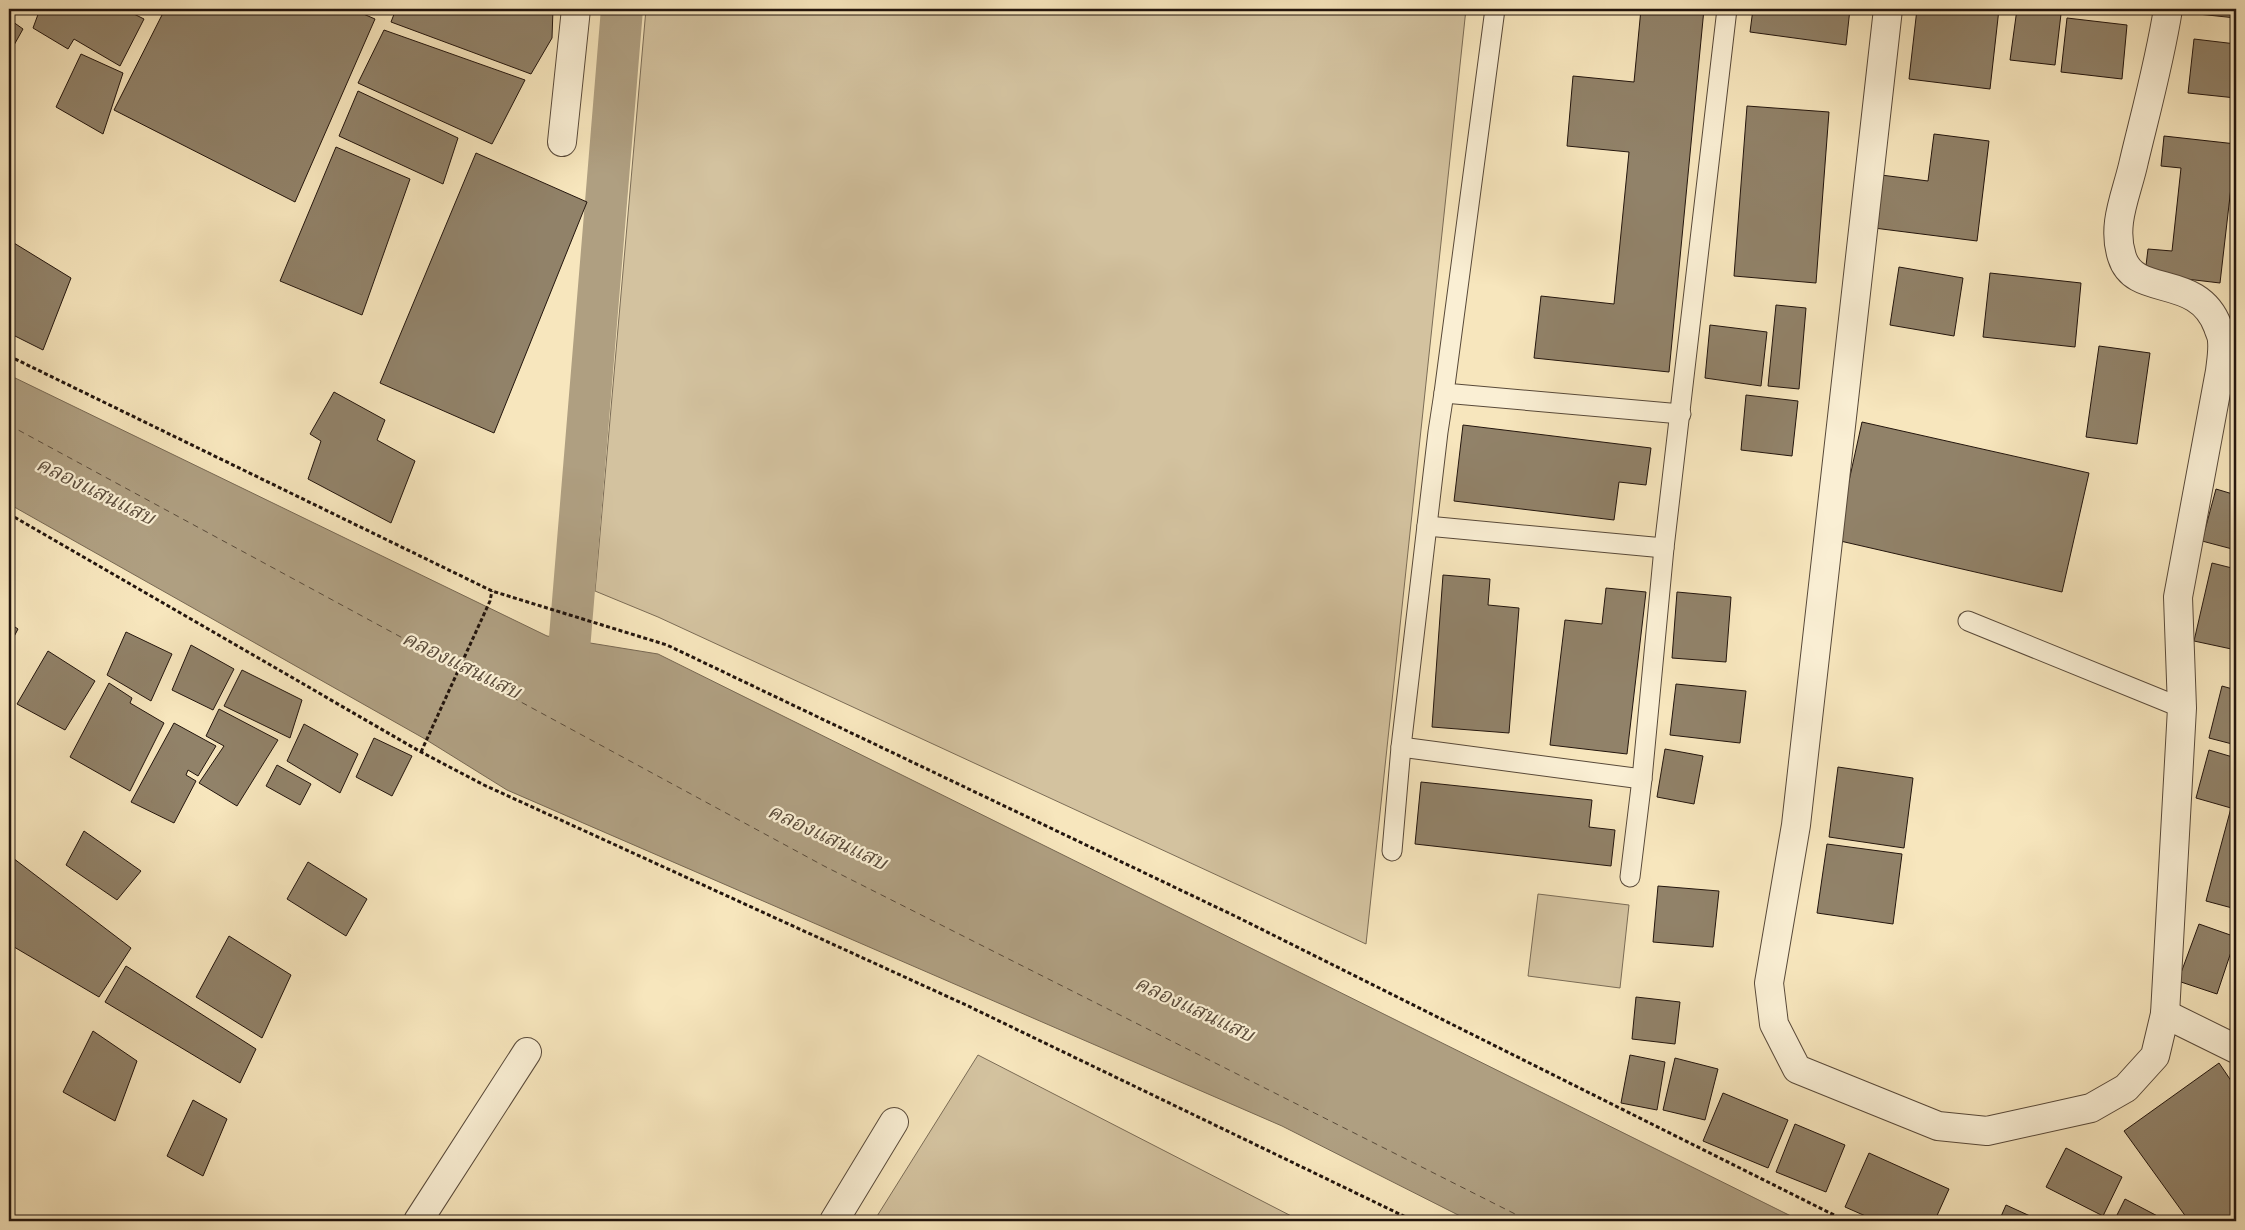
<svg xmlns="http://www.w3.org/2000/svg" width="2245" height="1230" viewBox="0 0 2245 1230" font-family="'Old Standard TT','Noto Serif Thai',serif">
  <rect width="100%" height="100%" fill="#f7e6bd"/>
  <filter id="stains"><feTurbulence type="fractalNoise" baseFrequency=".004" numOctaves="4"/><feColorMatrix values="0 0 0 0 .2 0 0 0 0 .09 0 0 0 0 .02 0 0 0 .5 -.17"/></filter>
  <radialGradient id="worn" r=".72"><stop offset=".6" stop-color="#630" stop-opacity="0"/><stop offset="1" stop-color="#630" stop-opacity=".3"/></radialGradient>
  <g fill="#d3c29f" stroke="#7b6c56">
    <path d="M646 9H1466L1366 944 658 617 595 591Z"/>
    <path d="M1538 894 1629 905 1620 988 1528 976Z"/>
    <path d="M978 1055 1301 1221H874Z"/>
  </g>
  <path fill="#af9f81" stroke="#776853" d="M9 375 547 636 658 654 1801 1221H1470L1282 1126 507 790 425 739 9 504Z"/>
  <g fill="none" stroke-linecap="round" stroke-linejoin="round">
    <path stroke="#af9f81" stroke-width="42" d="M565 698 622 9"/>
    <path stroke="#5b4c3b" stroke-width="1" stroke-dasharray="6 5" stroke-linecap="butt" d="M9 425 824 866 1529 1221"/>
  </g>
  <g fill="#918269" stroke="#23150d">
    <path d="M40 9H124L144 19 120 66 74 39 68 49 33 28Z"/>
    <path d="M165 9H352L375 19 295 202 114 110Z"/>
    <path d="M396 9H553L552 38 531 74 391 22Z"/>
    <path d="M1641 9H1704L1669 372 1534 358 1541 296 1614 304 1629 152 1567 146 1573 76 1634 82Z"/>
    <path d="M1753 9H1850L1846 45 1750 32Z"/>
    <path d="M1917 9H1999L1990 89 1909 79Z"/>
    <path d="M2017 9 2061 14 2055 65 2010 60Z"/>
    <path d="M2198 9H2236V18L2198 14Z"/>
    <path d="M2067 18 2127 25 2122 79 2061 72Z"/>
    <path d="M9 19 23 29 9 54Z"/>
    <path d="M384 30 525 80 492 144 358 83Z"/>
    <path d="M2194 39 2236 44V98L2188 93Z"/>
    <path d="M81 54 123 73 103 134 56 107Z"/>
    <path d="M358 91 458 138 443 184 339 136Z"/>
    <path d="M1747 106 1829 112 1816 283 1734 276Z"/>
    <path d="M1934 134 1989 141 1977 241 1874 228 1881 175 1928 181Z"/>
    <path d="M2164 136 2236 144 2220 283 2145 274 2148 249 2172 251 2181 168 2161 166Z"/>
    <path d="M336 147 410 179 362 315 280 281Z"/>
    <path d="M476 153 587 202 494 433 380 383Z"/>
    <path d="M9 240 71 278 43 350 9 333Z"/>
    <path d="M1899 267 1963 278 1954 336 1890 325Z"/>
    <path d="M1990 273 2081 283 2075 347 1983 337Z"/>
    <path d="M1776 305 1806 308 1799 389 1768 386Z"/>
    <path d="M1710 325 1767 332 1761 386 1705 378Z"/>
    <path d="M2099 346 2150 353 2137 444 2086 437Z"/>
    <path d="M334 392 385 420 377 440 415 461 391 523 308 479 321 441 310 434Z"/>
    <path d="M1746 395 1798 401 1792 456 1741 450Z"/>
    <path d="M1862 422 2089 473 2062 592 1836 540Z"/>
    <path d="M1463 425 1651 448 1646 485 1619 482 1614 520 1454 501Z"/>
    <path d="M2216 489 2236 495V550L2202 541Z"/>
    <path d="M2212 563 2236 569V650L2194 641Z"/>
    <path d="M1443 575 1490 579 1488 605 1519 608 1509 733 1432 727Z"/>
    <path d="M1606 588 1646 592 1627 754 1550 745 1565 620 1602 624Z"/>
    <path d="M1677 592 1731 597 1726 662 1672 658Z"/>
    <path d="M9 623 18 629 9 646Z"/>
    <path d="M126 632 172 654 151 701 107 675Z"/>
    <path d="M191 645 234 669 213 710 172 690Z"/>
    <path d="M48 651 95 681 65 730 17 704Z"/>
    <path d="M242 670 302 700 290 738 224 706Z"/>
    <path d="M109 683 132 698 130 703 164 723 130 791 70 757Z"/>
    <path d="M1676 684 1746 691 1740 743 1670 735Z"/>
    <path d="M2222 686 2236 690V745L2209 738Z"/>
    <path d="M219 709 278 740 237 806 199 783 224 746 206 736Z"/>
    <path d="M174 723 216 746 198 776 188 770 186 775 196 781 174 823 131 802Z"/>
    <path d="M304 724 358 754 340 793 287 761Z"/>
    <path d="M374 738 412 756 392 796 356 777Z"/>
    <path d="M1665 749 1703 756 1694 804 1657 797Z"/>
    <path d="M2209 750 2236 758V909L2206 901 2231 808 2196 798Z"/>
    <path d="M277 765 311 784 300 805 266 786Z"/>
    <path d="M1838 767 1913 778 1904 848 1829 837Z"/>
    <path d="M1421 782 1592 800 1589 827 1615 830 1611 866 1415 844Z"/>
    <path d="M84 831 141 871 117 900 66 865Z"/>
    <path d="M1827 844 1902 854 1893 924 1817 913Z"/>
    <path d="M9 855 131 948 99 997 9 944Z"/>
    <path d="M308 862 367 899 346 936 287 899Z"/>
    <path d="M1658 886 1719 891 1713 947 1653 942Z"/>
    <path d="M2199 924 2236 937 2217 994 2178 981Z"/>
    <path d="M229 936 291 975 262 1038 196 997Z"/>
    <path d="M126 966 256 1049 240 1083 105 1002Z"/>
    <path d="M1636 997 1680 1002 1675 1044 1632 1039Z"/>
    <path d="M93 1031 137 1061 115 1121 63 1092Z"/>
    <path d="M1630 1055 1665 1062 1657 1110 1621 1103Z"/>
    <path d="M1675 1058 1718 1069 1705 1120 1663 1110Z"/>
    <path d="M2219 1063 2236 1088V1221H2189L2124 1131Z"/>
    <path d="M1723 1093 1788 1120 1768 1168 1703 1141Z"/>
    <path d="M193 1100 227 1119 203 1176 167 1156Z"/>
    <path d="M1795 1124 1845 1145 1826 1192 1776 1172Z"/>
    <path d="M2066 1148 2122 1177 2103 1216 2046 1187Z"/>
    <path d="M1869 1153 1949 1189 1935 1220 1939 1221H1877L1845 1207Z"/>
    <path d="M2125 1199 2167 1221H2114Z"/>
    <path d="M2006 1205 2041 1221H1999Z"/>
  </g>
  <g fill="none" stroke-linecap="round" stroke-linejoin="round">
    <defs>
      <g id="service">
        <path d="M1495 9 1444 393 1681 414"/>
        <path d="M1444 393 1438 432 1401 747 1642 779"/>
        <path d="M1427 526 1664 548"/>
        <path d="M1968 621 2182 708"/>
        <path d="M1392 851 1401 747"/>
        <path d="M1630 877 1642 779 1664 548 1727 9"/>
      </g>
      <g id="minor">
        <path d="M1888 9 1796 825 1769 983 1774 1024 1797 1069 1938 1126 1987 1131 2091 1108 2126 1088 2155 1056 2165 1014 2182 708 2178 597 2220 371C2221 362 2223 351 2222 341 2222 336 2219 331 2218 327 2198 272 2135 299 2122 257 2111 224 2127 194 2134 161 2146 111 2160 60 2168 9"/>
        <path d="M562 142 576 9"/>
        <path d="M2165 1014 2236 1049"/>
        <path d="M418 1221 527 1052"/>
        <path d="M834 1221 894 1122"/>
      </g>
    </defs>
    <use href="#service" stroke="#584939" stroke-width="21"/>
    <use href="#minor" stroke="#584939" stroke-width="30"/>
    <g stroke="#23150d" stroke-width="3" stroke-dasharray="4 2.5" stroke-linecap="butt">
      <path d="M9 356 492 591 667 645 1237 917 1846 1221"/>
      <path d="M9 514 421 752 484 785 966 1005 1414 1221"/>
      <path d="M421 752 490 601 492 591"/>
    </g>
    <use href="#service" stroke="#faefd4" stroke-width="19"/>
    <use href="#minor" stroke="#faefd4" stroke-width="28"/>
  </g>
  <g text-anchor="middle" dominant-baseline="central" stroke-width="4.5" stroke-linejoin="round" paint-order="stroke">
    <g font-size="21" font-style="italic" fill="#5b4c3b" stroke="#faefd4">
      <text transform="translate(95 492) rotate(26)">คลองแสนแสบ</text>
      <text transform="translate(461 666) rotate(26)">คลองแสนแสบ</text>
      <text transform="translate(827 838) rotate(25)">คลองแสนแสบ</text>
      <text transform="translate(1194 1010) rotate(25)">คลองแสนแสบ</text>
    </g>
  </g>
  <rect width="2245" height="1230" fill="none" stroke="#f7e6bd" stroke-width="30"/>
  <rect x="10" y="10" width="2225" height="1210" fill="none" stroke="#23150d" stroke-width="2.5"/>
  <rect x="15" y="15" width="2215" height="1200" fill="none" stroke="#23150d"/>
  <rect width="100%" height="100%" filter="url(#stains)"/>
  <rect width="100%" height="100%" fill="url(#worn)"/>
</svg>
